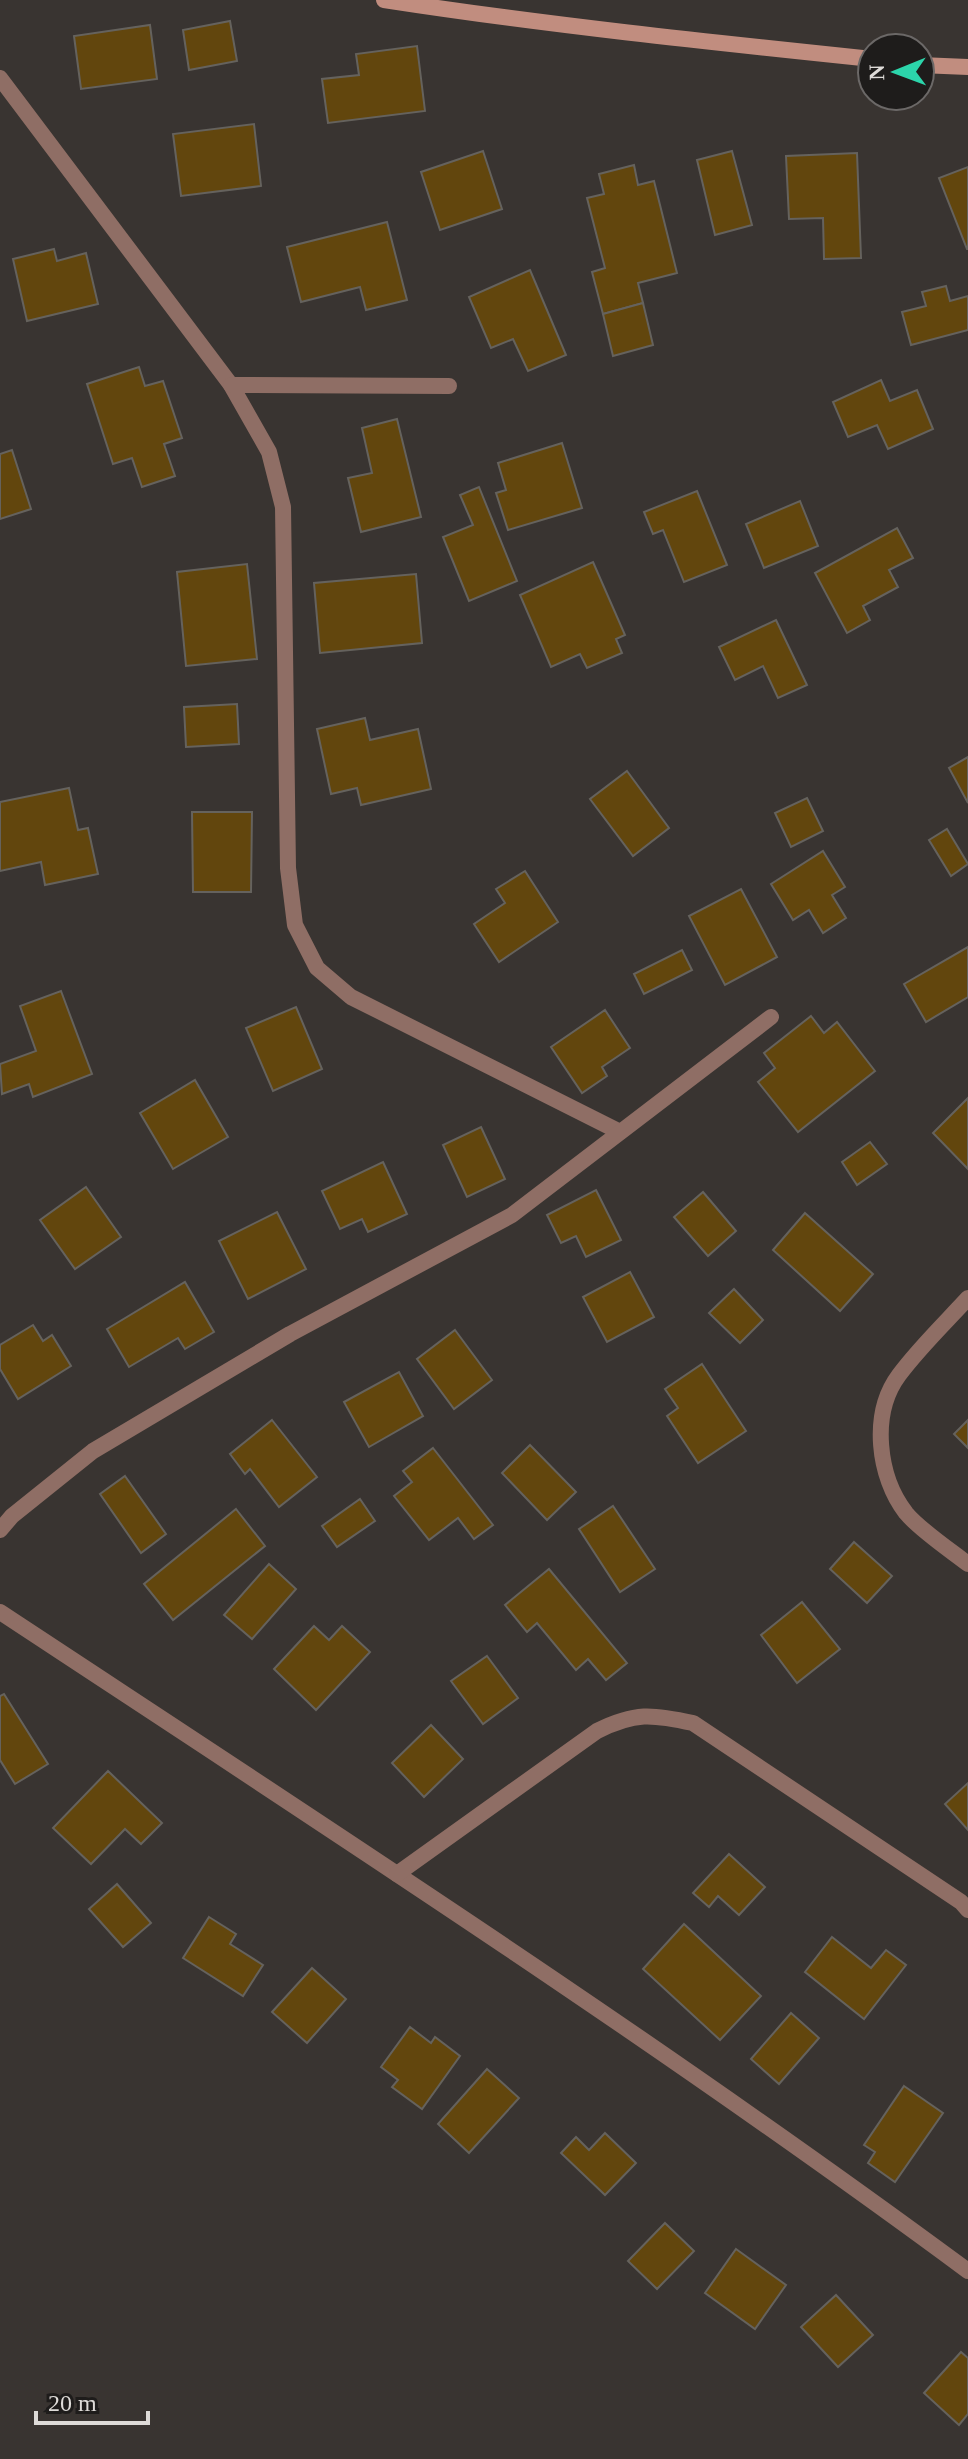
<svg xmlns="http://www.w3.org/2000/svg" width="968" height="2459" viewBox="0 0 968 2459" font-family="'Times New Roman',serif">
  <rect width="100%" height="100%" fill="#393431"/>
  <g fill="#62460d" stroke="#65625d" stroke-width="2">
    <path d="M230 21 237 61 189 70 183 30Z"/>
    <path d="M150 25 157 79 81 89 74 36Z"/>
    <path d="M417 46 425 111 328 123 322 79 359 75 356 54Z"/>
    <path d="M254 124 261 186 181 196 173 134Z"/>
    <path d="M483 151 502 209 440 230 421 172Z"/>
    <path d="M732 151 752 225 715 235 697 160Z"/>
    <path d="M857 153 861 258 824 259 823 218 789 219 786 156Z"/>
    <path d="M634 165 638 185 654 181 677 273 638 283 643 303 603 314 592 272 605 268 587 198 604 194 599 174Z"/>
    <path d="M968 167V249H967L939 178Z"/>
    <path d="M387 222 407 300 366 310 360 287 301 302 287 247Z"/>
    <path d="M54 249 57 261 86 253 98 304 27 321 13 259Z"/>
    <path d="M530 270 566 355 528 371 513 339 491 348 469 297Z"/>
    <path d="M946 286 950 301 968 296V330L911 345 902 312 926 306 922 292Z"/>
    <path d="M643 303 653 345 613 356 603 314Z"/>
    <path d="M139 367 145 386 163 381 182 438 164 444 175 476 142 487 132 458 113 464 87 384Z"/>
    <path d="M881 380 890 401 917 390 933 429 888 449 877 425 848 437 833 402Z"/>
    <path d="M397 419 421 517 361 532 348 478 372 473 362 428Z"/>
    <path d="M562 443 582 508 508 530 496 493 506 490 498 463Z"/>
    <path d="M12 450 31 509 0 519V454Z"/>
    <path d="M479 487 517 581 469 601 443 537 473 525 460 495Z"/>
    <path d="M697 491 727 565 684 582 663 530 653 534 644 512Z"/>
    <path d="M800 501 818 546 764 568 746 524Z"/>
    <path d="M897 528 913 558 889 570 898 587 863 606 870 620 847 633 815 573Z"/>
    <path d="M593 562 625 635 616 639 622 653 587 668 580 654 551 667 520 595Z"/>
    <path d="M247 564 257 659 186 666 177 572Z"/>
    <path d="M416 574 422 643 320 653 314 583Z"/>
    <path d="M776 620 807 685 778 698 763 666 735 680 719 647Z"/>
    <path d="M237 704 239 744 186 747 184 707Z"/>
    <path d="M365 718 370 740 418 729 431 789 361 805 357 788 331 794 317 729Z"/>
    <path d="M968 757V803L949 768Z"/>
    <path d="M627 771 669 828 633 856 590 799Z"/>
    <path d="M69 788 78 830 88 828 98 874 45 885 41 862 0 871V802Z"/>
    <path d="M807 798 823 831 791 847 775 813Z"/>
    <path d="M192 812H252L251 892H193Z"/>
    <path d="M947 829 968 864 951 876 929 840Z"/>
    <path d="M823 851 845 887 832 895 846 918 823 933 809 910 793 920 771 884Z"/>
    <path d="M525 871 558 922 499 962 474 924 505 903 496 889Z"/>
    <path d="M741 889 777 957 725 985 689 916Z"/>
    <path d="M968 947V997L926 1022 904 984Z"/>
    <path d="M682 950 692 970 644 994 634 974Z"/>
    <path d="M61 991 92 1074 33 1097 29 1084 2 1094 0 1064 36 1051 20 1006Z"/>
    <path d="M296 1007 322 1069 273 1091 246 1028Z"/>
    <path d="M605 1010 630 1048 602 1067 607 1076 582 1093 551 1047Z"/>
    <path d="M811 1016 824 1033 837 1022 875 1071 798 1132 758 1082 775 1068 764 1053Z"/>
    <path d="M195 1080 228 1137 173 1169 140 1113Z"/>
    <path d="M968 1098V1169L933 1133Z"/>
    <path d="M481 1127 505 1179 467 1197 443 1145Z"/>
    <path d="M870 1142 887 1164 857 1185 842 1162Z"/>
    <path d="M383 1162 407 1214 368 1232 362 1219 340 1229 322 1191Z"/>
    <path d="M86 1187 121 1237 75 1269 40 1220Z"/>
    <path d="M596 1190 621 1240 586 1257 576 1236 561 1243 547 1215Z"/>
    <path d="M703 1192 736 1231 708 1256 674 1217Z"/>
    <path d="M277 1212 306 1269 248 1299 219 1241Z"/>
    <path d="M805 1213 873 1274 840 1311 773 1250Z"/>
    <path d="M630 1272 654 1317 607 1342 583 1297Z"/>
    <path d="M185 1282 214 1332 185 1349 178 1338 129 1367 107 1329Z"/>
    <path d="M734 1289 763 1320 740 1343 709 1313Z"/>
    <path d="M33 1325 43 1341 52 1335 71 1366 18 1399 0 1369V1345Z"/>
    <path d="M455 1330 492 1380 454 1409 417 1359Z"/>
    <path d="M702 1364 746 1431 698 1463 667 1416 678 1408 665 1389Z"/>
    <path d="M399 1372 423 1416 369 1447 344 1402Z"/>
    <path d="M272 1420 317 1477 279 1507 250 1469 245 1474 230 1454Z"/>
    <path d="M968 1420V1448L954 1434Z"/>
    <path d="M530 1445 576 1492 547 1520 502 1473Z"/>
    <path d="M433 1448 493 1525 474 1539 458 1518 429 1540 394 1496 412 1482 403 1471Z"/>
    <path d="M125 1476 166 1534 141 1553 100 1494Z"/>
    <path d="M360 1499 375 1521 337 1547 322 1526Z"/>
    <path d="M613 1506 655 1569 620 1592 579 1529Z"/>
    <path d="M236 1509 265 1546 173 1620 144 1584Z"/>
    <path d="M854 1542 892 1576 867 1603 830 1569Z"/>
    <path d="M269 1564 296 1589 252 1639 224 1615Z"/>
    <path d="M549 1569 627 1663 606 1680 588 1659 576 1670 537 1623 527 1632 505 1605Z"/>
    <path d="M802 1602 840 1649 797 1683 761 1635Z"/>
    <path d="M314 1626 329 1640 342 1626 370 1652 316 1710 274 1669Z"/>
    <path d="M487 1656 518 1698 483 1724 451 1681Z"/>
    <path d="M4 1694 48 1764 15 1784 0 1760V1696Z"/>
    <path d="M431 1725 463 1759 424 1797 392 1763Z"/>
    <path d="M108 1771 162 1823 141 1844 125 1829 91 1864 53 1828Z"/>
    <path d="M968 1783V1830L945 1804Z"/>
    <path d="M729 1854 765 1887 739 1915 718 1896 709 1907 693 1893Z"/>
    <path d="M117 1884 151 1923 123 1947 89 1909Z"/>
    <path d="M209 1917 236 1934 230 1944 263 1965 243 1996 183 1958Z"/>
    <path d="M684 1924 761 1996 720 2040 643 1969Z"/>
    <path d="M832 1937 871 1968 886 1950 906 1965 864 2019 805 1972Z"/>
    <path d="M312 1968 346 1999 307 2043 272 2012Z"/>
    <path d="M791 2013 819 2038 779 2084 751 2059Z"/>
    <path d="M410 2027 431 2043 435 2037 460 2056 422 2109 392 2087 398 2080 381 2067Z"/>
    <path d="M487 2069 519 2098 469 2153 438 2124Z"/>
    <path d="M904 2086 943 2113 895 2182 868 2163 875 2152 864 2145Z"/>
    <path d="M605 2133 636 2163 605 2195 561 2153 576 2137 589 2150Z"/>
    <path d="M665 2223 694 2251 657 2289 628 2261Z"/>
    <path d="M736 2249 786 2285 755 2329 705 2293Z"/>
    <path d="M836 2295 873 2335 838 2367 801 2327Z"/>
    <path d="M961 2352 968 2358V2414L959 2425 924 2393Z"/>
  </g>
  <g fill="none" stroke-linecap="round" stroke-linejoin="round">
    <g stroke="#8f6e65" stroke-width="16">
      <path d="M0 78 231 385 269 452 283 507 288 868 295 925 317 968 351 997 620 1132"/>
      <path d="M231 385 449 386"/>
      <path d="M968 1298C945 1323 919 1348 899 1375 870 1414 878 1477 906 1513 920 1530 950 1550 968 1564"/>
      <path d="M0 1530 12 1516 93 1451 290 1334 512 1215 771 1017"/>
      <path d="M0 1612C326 1827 654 2039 968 2271"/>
      <path d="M397 1874 597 1731C635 1712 652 1714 693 1723L961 1902 968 1910"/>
    </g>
    <g stroke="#c18d7f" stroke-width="16">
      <path d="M384 0C546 25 709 42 872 59"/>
      <path d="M920 65 968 67"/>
    </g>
  </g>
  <g transform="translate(896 72) rotate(269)"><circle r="38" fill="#1e1c1b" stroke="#6b6867" stroke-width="2"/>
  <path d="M0-6L14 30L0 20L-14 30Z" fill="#2cd5ab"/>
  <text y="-12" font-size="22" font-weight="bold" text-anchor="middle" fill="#dedbd8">N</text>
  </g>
  <path d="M36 2411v12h112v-12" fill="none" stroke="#dedbd8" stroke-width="4"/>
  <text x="48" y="2411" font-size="24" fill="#dedbd8" stroke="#1e1c1b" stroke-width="6" paint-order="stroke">20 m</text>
</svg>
